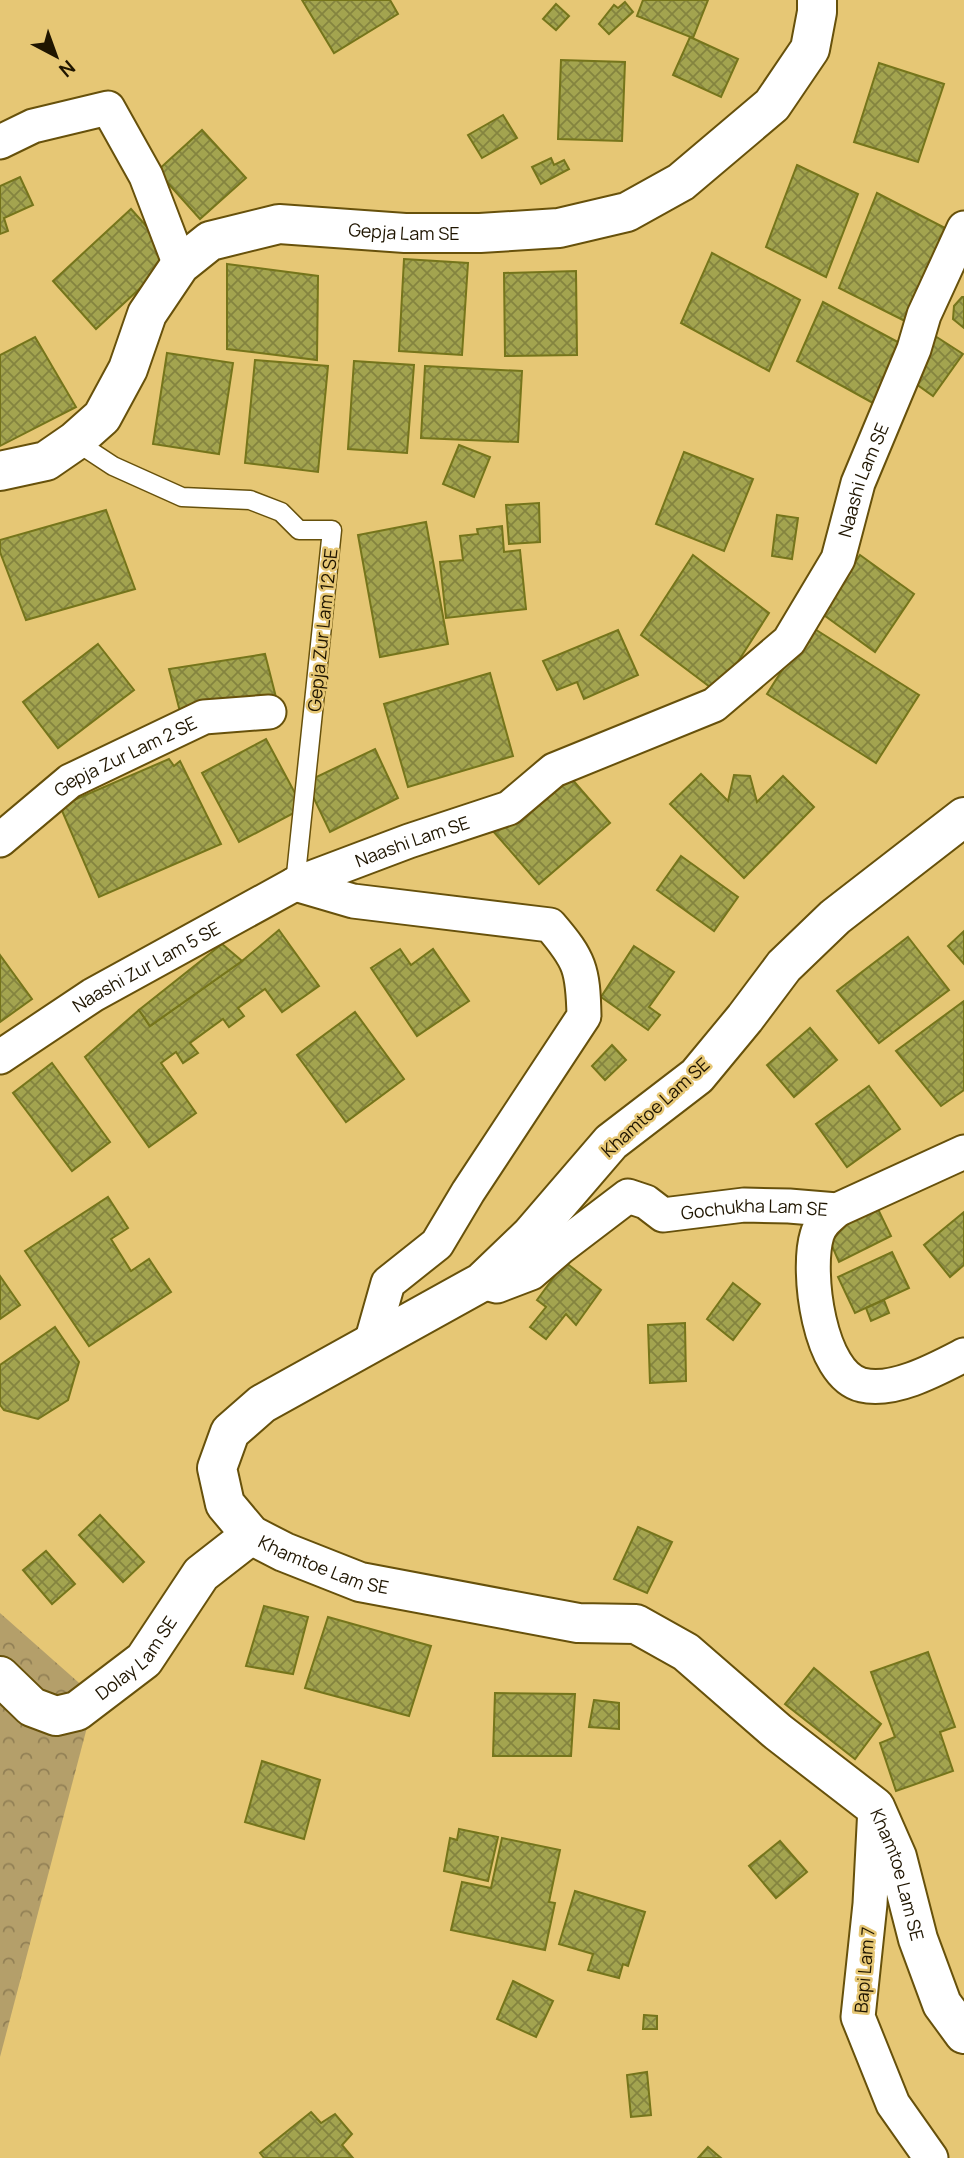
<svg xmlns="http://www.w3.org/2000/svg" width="964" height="2158" viewBox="0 0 964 2158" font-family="Manrope,sans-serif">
  <defs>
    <pattern id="forest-crowns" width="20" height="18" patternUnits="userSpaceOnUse" patternTransform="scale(1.75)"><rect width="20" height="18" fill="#b49f6a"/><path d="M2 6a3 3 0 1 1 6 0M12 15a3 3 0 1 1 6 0" fill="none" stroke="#928055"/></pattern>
    <pattern id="building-cross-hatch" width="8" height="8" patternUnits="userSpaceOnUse" patternTransform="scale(1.75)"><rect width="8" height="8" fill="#a3a44f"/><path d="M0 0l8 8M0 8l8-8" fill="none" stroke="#84843f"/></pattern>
  </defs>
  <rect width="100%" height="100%" fill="#e6c775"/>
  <path fill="url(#forest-crowns)" d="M0 1613 95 1697 0 2057Z"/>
  <g fill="url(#building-cross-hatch)" stroke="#75751b" stroke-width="2">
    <path d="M302 0H390L398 14 334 53Z"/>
    <path d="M643 0H708L693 38 637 16Z"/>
    <path d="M625 2 633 12 609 34 599 24 614 5 618 8Z"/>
    <path d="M556 4 569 16 556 30 543 19Z"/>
    <path d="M690 37 738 59 721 97 673 75Z"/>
    <path d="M561 60 625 62 622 141 558 139Z"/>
    <path d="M879 63 944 84 918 162 854 142Z"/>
    <path d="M503 115 517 138 482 158 468 135Z"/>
    <path d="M202 130 246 178 200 219 157 171Z"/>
    <path d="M551 158 554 165 564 160 569 169 541 184 532 167Z"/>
    <path d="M797 165 858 194 826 277 766 247Z"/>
    <path d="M20 177 33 205 4 218 8 231 0 234V186Z"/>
    <path d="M877 193 947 229 909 323 839 288Z"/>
    <path d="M131 209 174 257 96 329 53 281Z"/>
    <path d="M712 253 800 300 769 371 681 323Z"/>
    <path d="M404 259 468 263 462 355 399 351Z"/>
    <path d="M227 264 318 276 317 360 227 349Z"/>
    <path d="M576 271 577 355 505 356 504 273Z"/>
    <path d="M962 297H964V328L953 319 954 306Z"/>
    <path d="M823 302 909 348 882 408 797 361Z"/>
    <path d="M932 334 963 354 933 396 905 376Z"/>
    <path d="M35 337 76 407 0 446V355Z"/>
    <path d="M167 353 233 363 219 454 153 444Z"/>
    <path d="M255 360 328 366 318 472 245 463Z"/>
    <path d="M354 361 414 365 407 453 348 449Z"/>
    <path d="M425 366 522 371 518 442 421 438Z"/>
    <path d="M459 445 490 457 474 497 443 484Z"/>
    <path d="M684 452 753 479 724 551 656 524Z"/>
    <path d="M539 503 540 542 509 544 506 505Z"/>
    <path d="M106 510 135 589 26 620 0 552V540Z"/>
    <path d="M777 515 798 518 792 559 772 556Z"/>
    <path d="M426 522 448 644 380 657 358 535Z"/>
    <path d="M502 526 504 552 520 550 526 609 446 618 440 562 463 560 460 536 478 534 477 529Z"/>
    <path d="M693 555 769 613 718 693 641 635Z"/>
    <path d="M860 555 914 594 875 652 821 613Z"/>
    <path d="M810 626 919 695 876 763 767 694Z"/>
    <path d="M618 630 638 675 584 699 577 682 557 690 543 661Z"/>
    <path d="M98 644 134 690 58 748 23 702Z"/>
    <path d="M265 654 282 721 186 735 169 669Z"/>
    <path d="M490 673 513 756 408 787 384 704Z"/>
    <path d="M266 739 303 808 239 842 202 773Z"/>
    <path d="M375 749 398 798 330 832 306 782Z"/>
    <path d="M169 759 174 766 180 761 221 844 99 897 60 806Z"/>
    <path d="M564 770 610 823 539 884 493 831Z"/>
    <path d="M701 774 728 801 734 775 750 776 757 802 783 776 814 807 744 878 670 804Z"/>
    <path d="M681 856 738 897 714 931 657 890Z"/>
    <path d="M279 930 319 986 282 1012 265 989 238 1008 244 1016 229 1027 223 1019 190 1043 198 1053 183 1063 176 1052 161 1063 196 1113 149 1147 85 1057 139 1010 150 1026 242 961Z"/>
    <path d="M964 931V964L948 946Z"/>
    <path d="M908 937 949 990 879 1043 837 991Z"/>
    <path d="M222 944 242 961 150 1026 139 1010Z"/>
    <path d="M634 946 674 972 649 1007 660 1015 648 1030 601 997Z"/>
    <path d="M400 949 411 965 433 949 469 1001 417 1036 371 968Z"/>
    <path d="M0 955 32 999 0 1022Z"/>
    <path d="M964 1001V1090L941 1106 896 1051Z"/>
    <path d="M355 1012 404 1079 346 1122 297 1055Z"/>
    <path d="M810 1028 837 1060 794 1097 767 1065Z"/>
    <path d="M612 1045 626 1060 605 1080 592 1066Z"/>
    <path d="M52 1063 110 1142 72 1171 13 1093Z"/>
    <path d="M869 1086 900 1129 847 1167 816 1124Z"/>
    <path d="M108 1197 128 1228 111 1239 131 1271 149 1259 171 1292 89 1346 25 1251Z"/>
    <path d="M876 1205 891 1236 839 1262 825 1230Z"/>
    <path d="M964 1212V1265L950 1277 924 1245Z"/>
    <path d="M892 1252 909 1288 855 1313 838 1277Z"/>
    <path d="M565 1262 601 1290 576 1325 566 1314 546 1339 530 1327 546 1307 537 1300Z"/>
    <path d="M0 1276 20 1305 0 1319Z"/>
    <path d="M733 1283 760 1304 733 1340 707 1319Z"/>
    <path d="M884 1300 889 1313 871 1321 866 1308Z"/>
    <path d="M685 1323 686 1381 650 1383 648 1325Z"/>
    <path d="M55 1327 79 1362 68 1400 38 1419 4 1410 0 1405V1365Z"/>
    <path d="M100 1515 144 1562 123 1582 79 1535Z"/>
    <path d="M638 1527 672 1542 647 1593 614 1579Z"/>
    <path d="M46 1551 75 1584 52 1604 23 1570Z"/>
    <path d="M264 1606 308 1617 293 1674 246 1666Z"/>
    <path d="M328 1617 431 1646 409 1716 305 1688Z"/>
    <path d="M928 1652 955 1727 940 1732 953 1771 896 1791 880 1743 895 1737 871 1672Z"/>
    <path d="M814 1668 881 1724 855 1759 785 1704Z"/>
    <path d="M495 1693 575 1694 571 1756H493Z"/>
    <path d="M594 1700 619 1703V1729L589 1727Z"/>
    <path d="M262 1761 320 1780 304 1839 245 1822Z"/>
    <path d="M459 1829 498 1837 488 1881 444 1871 450 1838 457 1840Z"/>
    <path d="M502 1838 560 1850 549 1902 555 1903 545 1950 451 1930 462 1882 491 1888Z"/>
    <path d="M780 1841 807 1872 776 1898 749 1866Z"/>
    <path d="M575 1891 645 1912 628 1966 623 1964 619 1978 588 1970 593 1954 559 1944Z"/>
    <path d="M513 1981 553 2001 536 2037 497 2019Z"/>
    <path d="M644 2015 657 2016V2029H643Z"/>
    <path d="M647 2072 651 2115 631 2117 627 2075Z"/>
    <path d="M311 2112 321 2123 335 2114 352 2134 342 2145 353 2158H264L260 2153Z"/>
    <path d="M708 2147 721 2158H698Z"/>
  </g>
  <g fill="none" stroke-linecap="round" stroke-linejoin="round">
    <defs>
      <path id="service" d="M75 441 113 466 182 497 250 500 281 512 299 530H332L295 884"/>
      <g id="minor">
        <path d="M0 142 33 126 108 108 146 176 180 265"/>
        <path id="s1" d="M0 840 70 781 204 717 269 712"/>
        <path d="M295 884 353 901 550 925C580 960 583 969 584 1016L468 1192 437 1244 388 1283 371 1343"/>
        <path id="s2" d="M0 1057 93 995 295 884 409 841 509 808 554 770 714 705 789 641 838 559 858 483 914 349 924 315 964 228"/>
        <path d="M837 1210C828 1218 820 1224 817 1235 806 1271 819 1375 862 1385 893 1393 937 1369 964 1355"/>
        <path id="s3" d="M482 1282 497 1286 531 1273 561 1247 628 1196 646 1202 663 1215 744 1205 789 1206 837 1210 964 1152"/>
        <path d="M875 1807 870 1904 858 2017 893 2104 931 2158"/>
      </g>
      <g id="tertiary">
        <path id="s4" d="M0 471 46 461 75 441 102 417 128 369 147 314 180 265 210 241 279 224 405 233H480L559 228 627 212 681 182 772 105 810 49 817 12V0"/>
        <path id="s5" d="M0 1676 32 1707 56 1716 77 1711 144 1660 201 1574 251 1535"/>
      </g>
      <g id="primary">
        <path id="s6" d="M964 817 835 917 784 966 745 1018 697 1076 611 1142 531 1235 482 1282 262 1404 230 1432 217 1468 225 1504 251 1535 284 1552 360 1582 578 1623 636 1624 686 1652 778 1732 875 1807 897 1857 918 1939 942 2004 964 2034"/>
      </g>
    </defs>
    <use href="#service" stroke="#67510b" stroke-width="21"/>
    <use href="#minor" stroke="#67510b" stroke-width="37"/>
    <use href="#tertiary" stroke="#67510b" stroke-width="42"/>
    <use href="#primary" stroke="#67510b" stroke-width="42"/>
    <use href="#service" stroke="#fff" stroke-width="18"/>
    <use href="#minor" stroke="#fff" stroke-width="33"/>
    <use href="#tertiary" stroke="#fff" stroke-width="38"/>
    <use href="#primary" stroke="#fff" stroke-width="38"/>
  </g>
  <g text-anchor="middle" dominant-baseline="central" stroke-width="5" stroke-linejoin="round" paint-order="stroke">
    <g font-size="18" fill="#1f1500" stroke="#e6c775">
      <text stroke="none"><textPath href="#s4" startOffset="525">Gepja Lam SE</textPath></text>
      <text stroke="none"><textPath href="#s2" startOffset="1078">Naashi Lam SE</textPath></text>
      <text transform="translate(322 630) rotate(-84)">Gepja Zur Lam 12 SE</text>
      <text stroke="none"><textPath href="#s1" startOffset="152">Gepja Zur Lam 2 SE</textPath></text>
      <text stroke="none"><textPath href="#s2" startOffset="467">Naashi Lam SE</textPath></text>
      <text stroke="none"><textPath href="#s2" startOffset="172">Naashi Zur Lam 5 SE</textPath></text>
      <text transform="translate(655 1107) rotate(-42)">Khamtoe Lam SE</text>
      <text stroke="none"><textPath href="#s3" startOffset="308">Gochukha Lam SE</textPath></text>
      <text stroke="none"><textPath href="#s6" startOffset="1162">Khamtoe Lam SE</textPath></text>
      <text stroke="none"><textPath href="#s5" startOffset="172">Dolay Lam SE</textPath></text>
      <text stroke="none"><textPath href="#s6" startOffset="1855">Khamtoe Lam SE</textPath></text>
      <text transform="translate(864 1970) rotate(-85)">Bapi Lam 7</text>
    </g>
  </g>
  <g transform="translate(56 56) rotate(139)" stroke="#e6c775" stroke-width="5" paint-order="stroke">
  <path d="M0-5L12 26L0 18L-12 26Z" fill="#1f1500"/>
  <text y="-10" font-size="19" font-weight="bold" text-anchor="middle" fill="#1f1500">N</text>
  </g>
</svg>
